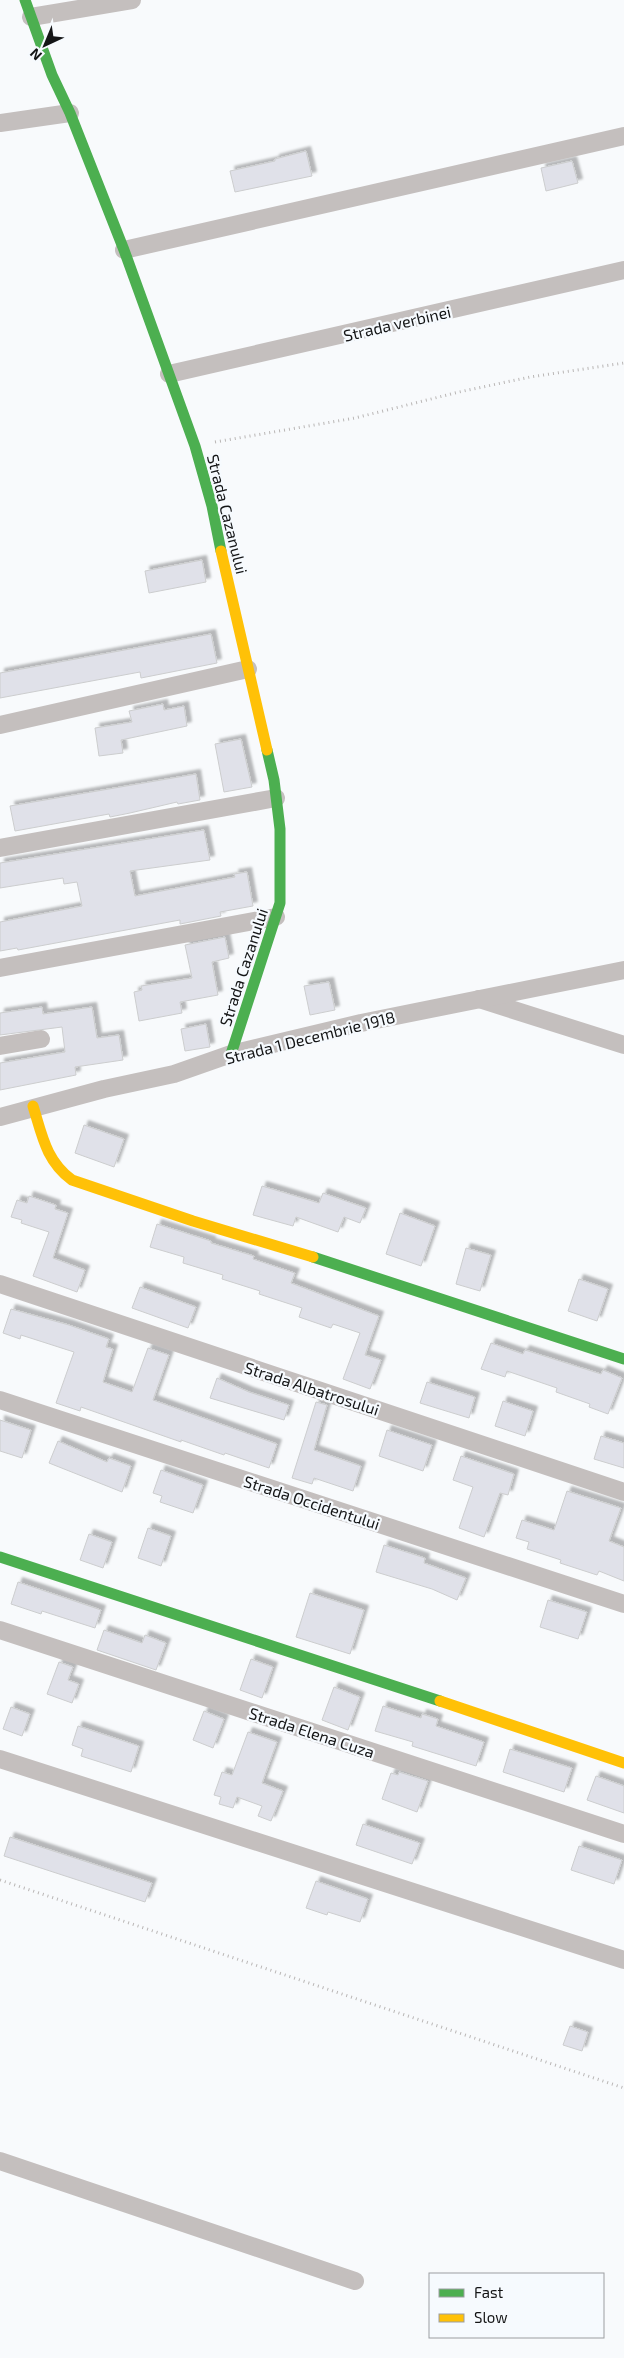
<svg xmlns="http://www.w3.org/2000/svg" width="624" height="2358" viewBox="0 0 624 2358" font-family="'Exo 2',sans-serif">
  <defs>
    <filter id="shadow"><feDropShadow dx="4.5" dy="-4.5" stdDeviation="1" flood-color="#0004"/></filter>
  </defs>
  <rect width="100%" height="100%" fill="#f8fafc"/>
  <g fill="#e0e1e9" stroke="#cccdce" filter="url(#shadow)">
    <path d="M306 151 312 176 235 192 230 171 275 161V159Z"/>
    <path d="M572 161 578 183 546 191 541 168Z"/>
    <path d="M202 560 206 582 149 593 145 571Z"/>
    <path d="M211 634 217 663 141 678 140 672 0 698V673Z"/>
    <path d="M163 704 164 710 184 706 187 726 121 740 123 753 99 756 95 728 132 722 129 711Z"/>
    <path d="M241 739 252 787 224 792 215 744Z"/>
    <path d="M196 774 200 800 178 804 177 802 130 813 110 817 109 814 15 831 10 806Z"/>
    <path d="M204 830 210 860 130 871 135 896 235 877 234 874 247 872 253 906 220 912 221 916 180 924V920L18 950 17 948 0 951V922L82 906 77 882 64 884 63 878 0 888V863Z"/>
    <path d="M225 937 229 958 212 962 218 995 180 1002 182 1013 139 1021 134 992 142 990 141 986 192 978 185 945Z"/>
    <path d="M329 982 335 1010 310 1015 304 986Z"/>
    <path d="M42 1007 43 1014 92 1007 97 1038 119 1035 123 1060 75 1067 76 1075 0 1090V1063L65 1052 62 1027 0 1035V1013Z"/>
    <path d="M206 1024 210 1047 185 1051 181 1029Z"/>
    <path d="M84 1125 124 1139 114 1167 75 1153Z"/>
    <path d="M262 1186 319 1203 323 1193 366 1208 360 1223 344 1217 338 1232 296 1217 293 1226 253 1215Z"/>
    <path d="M29 1196 56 1205 55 1209 68 1213 53 1258 85 1270 77 1292 33 1276 49 1232 21 1223 22 1220 11 1217 17 1200 27 1203Z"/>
    <path d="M400 1213 435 1226 421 1266 386 1254Z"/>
    <path d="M157 1224 211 1241V1243L254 1256 253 1259 295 1273 291 1283 379 1316 365 1355 381 1360 370 1389 343 1379 360 1333 333 1324 331 1328 299 1317 302 1308 259 1294 260 1291 222 1279 223 1275 183 1263 184 1257 150 1247Z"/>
    <path d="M466 1248 491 1255 480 1291 456 1284Z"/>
    <path d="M579 1279 608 1289 597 1321 568 1311Z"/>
    <path d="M140 1287 196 1307 188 1328 132 1308Z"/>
    <path d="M11 1309 69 1325 109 1339 106 1347 113 1349 103 1382 132 1392 148 1348 169 1355 153 1400 277 1444 269 1468 225 1453 224 1455 181 1440V1442L81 1407 80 1411 56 1403 74 1352 21 1335 20 1339 3 1333Z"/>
    <path d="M491 1343 523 1354 525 1350 601 1374 603 1370 622 1378 608 1414 589 1407 590 1404 556 1392 557 1388 507 1371 505 1377 481 1369Z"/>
    <path d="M217 1378 249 1392 289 1405 284 1420 210 1398Z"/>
    <path d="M427 1382 475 1397 469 1418 420 1403Z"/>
    <path d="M503 1401 533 1411 525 1436 495 1426Z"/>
    <path d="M316 1402 327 1405 314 1450 361 1466 353 1491 314 1478 312 1484 292 1478Z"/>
    <path d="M0 1420 31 1430 22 1458 0 1451Z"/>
    <path d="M387 1430 432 1445 423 1471 379 1456Z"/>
    <path d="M601 1436 624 1443V1468L594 1459Z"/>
    <path d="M58 1441 107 1462 109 1458 131 1466 122 1492 49 1463Z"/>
    <path d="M461 1456 514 1474 508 1495 500 1493 484 1537 459 1528 473 1487 453 1480Z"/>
    <path d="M161 1470 203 1485 193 1513 160 1502 162 1496 153 1493Z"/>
    <path d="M567 1491 621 1508 609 1541 624 1547V1581L599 1571 597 1575 560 1563 561 1560 527 1549 529 1542 516 1538 522 1520 554 1530Z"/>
    <path d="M148 1528 171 1536 161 1566 138 1558Z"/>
    <path d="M89 1534 112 1542 103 1568 80 1560Z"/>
    <path d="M384 1545 425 1558 424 1563 466 1578 457 1600 432 1589 376 1572Z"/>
    <path d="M18 1582 101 1610 95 1628 42 1611 41 1614 11 1604Z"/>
    <path d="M310 1593 364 1610 350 1654 296 1637Z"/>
    <path d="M548 1600 587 1612 578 1639 540 1627Z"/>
    <path d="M104 1630 142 1643 145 1635 166 1643 156 1670 97 1650Z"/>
    <path d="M251 1659 273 1667 262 1698 240 1690Z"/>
    <path d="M59 1662 73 1667 68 1680 79 1684 72 1703 47 1694Z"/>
    <path d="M334 1687 360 1697 348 1730 322 1720Z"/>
    <path d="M383 1706 421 1718 422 1714 438 1719 436 1726 484 1742 476 1766 412 1746 413 1742 375 1731Z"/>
    <path d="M11 1707 30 1714 22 1736 3 1729Z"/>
    <path d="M204 1711 224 1719 213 1748 193 1740Z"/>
    <path d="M78 1726 139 1746 131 1772 81 1756 83 1749 72 1745Z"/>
    <path d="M248 1732 277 1742 262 1783 283 1791 271 1821 258 1816 262 1806 237 1797 233 1808 219 1804 221 1797 214 1795 222 1772 232 1775Z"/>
    <path d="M510 1749 572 1768 564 1792 503 1772Z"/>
    <path d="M399 1772 428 1781 417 1812 382 1799 391 1773 398 1775Z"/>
    <path d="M596 1776 624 1786V1813L587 1800Z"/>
    <path d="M363 1824 420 1843 412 1864 356 1845Z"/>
    <path d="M10 1837 152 1883 145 1902 4 1856Z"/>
    <path d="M579 1846 622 1860 614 1884 571 1870Z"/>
    <path d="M316 1881 368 1899 360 1922 328 1912 327 1915 306 1908Z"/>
    <path d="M570 2026 588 2032 582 2051 563 2045Z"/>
  </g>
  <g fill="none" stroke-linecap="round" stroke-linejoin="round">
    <g stroke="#b9b6b5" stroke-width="3" stroke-dasharray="1 4" stroke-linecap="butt">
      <path d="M215 442 355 418 459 392 530 377 624 363"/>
      <path d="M0 1880 624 2088"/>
    </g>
    <g stroke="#c4bfbe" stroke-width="18">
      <path d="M31 17 132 0"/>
      <path d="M0 123 70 113"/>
      <path d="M124 250 624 136"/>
      <path d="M169 374 624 270"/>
      <path d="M0 725 248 669"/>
      <path d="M0 848 276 798"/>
      <path d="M0 968 276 917"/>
      <path d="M479 999 624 1045"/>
      <path d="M0 1046 41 1039"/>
      <path d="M0 1117 104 1089 174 1074 231 1054 361 1023 624 970"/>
      <path d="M0 1284 624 1492"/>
      <path d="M0 1400 624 1604"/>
      <path d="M0 1630 624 1834"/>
      <path d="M0 1759 624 1960"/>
      <path d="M0 2161 355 2281"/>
    </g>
    <g stroke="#4caf50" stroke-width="11">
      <path d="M25 0 52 75 70 113 124 250 195 446 212 506 221 551"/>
      <path d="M231 1054 280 903V829L274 780 267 750"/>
      <path d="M313 1257 624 1359"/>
      <path d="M0 1557 440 1701"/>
    </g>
    <g stroke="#ffc107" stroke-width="11">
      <path d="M221 551 267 750"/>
      <path d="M33 1106C42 1135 46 1161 72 1180L193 1221 313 1257"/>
      <path d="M440 1701 624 1763"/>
    </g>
  </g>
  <g text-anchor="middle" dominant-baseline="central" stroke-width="4.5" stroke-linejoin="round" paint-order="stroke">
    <g font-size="16" fill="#141516" stroke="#f6fafe">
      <text transform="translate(397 323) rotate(-13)">Strada verbinei</text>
      <text transform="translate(228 514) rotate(76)">Strada Cazanului</text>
      <text transform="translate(243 967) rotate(-72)">Strada Cazanului</text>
      <text transform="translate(310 1037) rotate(-14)">Strada 1 Decembrie 1918</text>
      <text transform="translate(312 1388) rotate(18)">Strada Albatrosului</text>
      <text transform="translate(312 1502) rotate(18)">Strada Occidentului</text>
      <text transform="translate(312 1732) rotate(18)">Strada Elena Cuza</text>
    </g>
  </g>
  <rect x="429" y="2273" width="175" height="65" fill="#f6fafe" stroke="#9c9ea1"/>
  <rect x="439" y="2289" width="25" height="8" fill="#4caf50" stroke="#9c9ea1"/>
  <text x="474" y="2298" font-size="15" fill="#141516">Fast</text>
  <rect x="439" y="2314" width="25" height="8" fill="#ffc107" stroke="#9c9ea1"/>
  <text x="474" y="2323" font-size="15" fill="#141516">Slow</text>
  <g transform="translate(45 45) rotate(224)" stroke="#f6fafe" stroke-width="4" paint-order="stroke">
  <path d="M0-4L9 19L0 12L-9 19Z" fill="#141516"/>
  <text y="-8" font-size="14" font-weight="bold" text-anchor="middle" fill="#141516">N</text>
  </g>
</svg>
